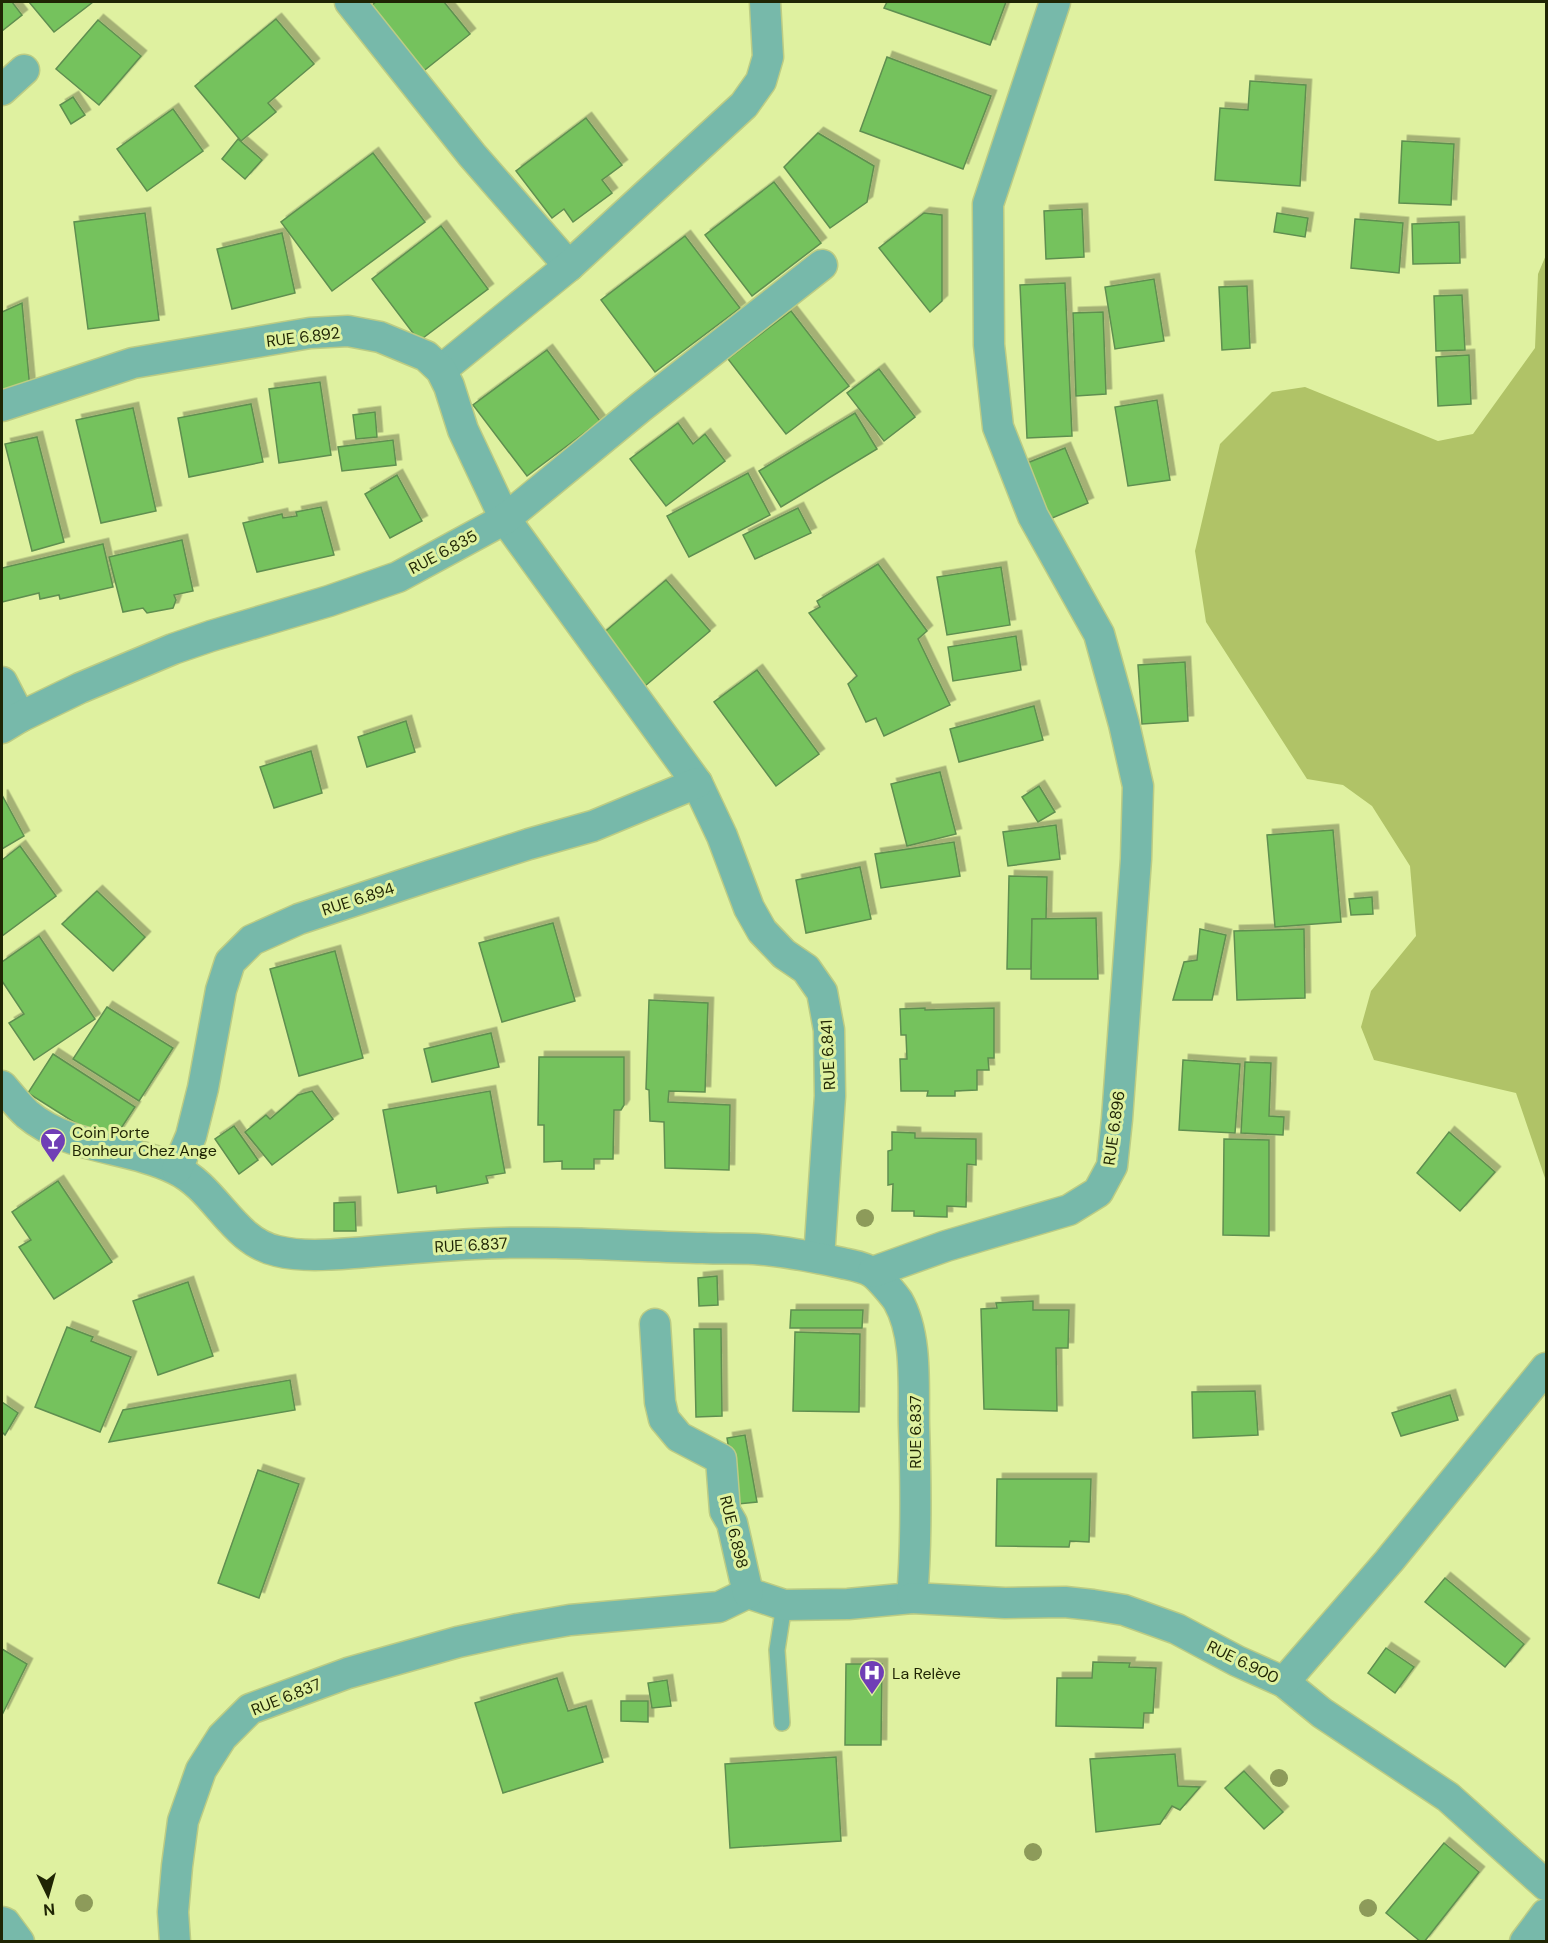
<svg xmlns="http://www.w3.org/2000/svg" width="1548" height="1943" viewBox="0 0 1548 1943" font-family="'DM Sans',sans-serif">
  <defs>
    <filter id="shadow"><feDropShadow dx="5.5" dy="-5.5" stdDeviation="0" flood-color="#0004"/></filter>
  </defs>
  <rect width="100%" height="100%" fill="#dff1a0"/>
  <path fill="#b0c367" d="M1546 255V1181L1516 1093 1374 1060 1361 1027 1371 991 1416 936 1410 866 1372 806 1343 785 1307 779 1206 622 1195 551 1220 444 1272 392 1305 387 1438 441 1473 434 1535 348 1538 274Z"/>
  <g fill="#75c25d" stroke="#5f8f50" stroke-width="1.5" filter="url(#shadow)">
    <path d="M2 2H12L22 15 2 31Z"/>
    <path d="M29 2H93L54 32Z"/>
    <path d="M376 2H444L470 34 421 73 368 8Z"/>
    <path d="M887 2H1006L990 45 884 8Z"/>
    <path d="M276 19 314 64 268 103 276 112 241 141 195 86Z"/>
    <path d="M98 20 141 56 99 105 56 69Z"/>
    <path d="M887 57 991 96 963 169 860 131Z"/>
    <path d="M1250 81 1306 85 1300 186 1215 180 1220 108 1248 110Z"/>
    <path d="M73 97 85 115 71 124 60 105Z"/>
    <path d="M173 109 203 151 147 191 117 149Z"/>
    <path d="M586 118 622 165 602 180 612 193 573 222 564 209 552 218 516 171Z"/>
    <path d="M818 133 874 166 867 202 830 228 784 167Z"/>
    <path d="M238 139 262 160 245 179 222 159Z"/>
    <path d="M1402 141 1454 144 1451 205 1399 203Z"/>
    <path d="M373 153 425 222 332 291 281 222Z"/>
    <path d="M774 182 821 243 752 296 705 235Z"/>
    <path d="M1082 209 1084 257 1046 259 1044 211Z"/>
    <path d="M145 213 159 320 88 329 74 222Z"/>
    <path d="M924 213 942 215V301L930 312 879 248Z"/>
    <path d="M1277 213 1308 218 1305 237 1274 232Z"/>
    <path d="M1355 219 1403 223 1399 273 1351 268Z"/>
    <path d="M1459 222 1460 263 1413 264 1412 224Z"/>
    <path d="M441 226 488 289 419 341 372 279Z"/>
    <path d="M282 233 295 293 232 309 217 249Z"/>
    <path d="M685 236 740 308 655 372 601 300Z"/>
    <path d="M1154 279 1164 341 1115 349 1105 287Z"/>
    <path d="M1065 283 1072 436 1027 438 1020 285Z"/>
    <path d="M1247 286 1250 348 1222 350 1219 287Z"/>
    <path d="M1462 295 1465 350 1436 351 1434 296Z"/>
    <path d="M22 303 30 389 2 400V312Z"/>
    <path d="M791 311 849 386 786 434 728 359Z"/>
    <path d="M1103 312 1106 394 1076 396 1073 313Z"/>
    <path d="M547 350 600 421 527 476 473 405Z"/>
    <path d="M1469 355 1471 404 1438 406 1436 357Z"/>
    <path d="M879 369 915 417 884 441 847 393Z"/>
    <path d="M320 382 331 455 279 463 269 389Z"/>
    <path d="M1157 400 1170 480 1128 486 1115 407Z"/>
    <path d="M251 404 263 462 189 477 178 418Z"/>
    <path d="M133 408 156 511 101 523 76 420Z"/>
    <path d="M375 412 377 437 356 439 353 415Z"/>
    <path d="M855 413 877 449 781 507 759 471Z"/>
    <path d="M678 423 693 444 705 434 725 461 666 506 630 459Z"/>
    <path d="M37 437 64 542 32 551 5 444Z"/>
    <path d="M393 440 396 465 342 471 338 447Z"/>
    <path d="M1065 448 1088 503 1045 521 1022 465Z"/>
    <path d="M748 473 770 515 689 557 667 516Z"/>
    <path d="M397 475 422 521 390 538 365 494Z"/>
    <path d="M321 507 334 555 257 572 243 523 282 514 283 518 297 516 296 512Z"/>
    <path d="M798 508 811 533 755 559 743 535Z"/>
    <path d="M182 540 193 591 174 595 176 600 173 608 147 613 143 608 123 612 109 557Z"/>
    <path d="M103 544 113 587 60 599 59 595 40 599 39 593 2 602V568Z"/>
    <path d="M878 564 927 631 918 639 950 705 884 736 876 718 866 722 848 684 857 676 809 613 820 607 817 601Z"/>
    <path d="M1001 567 1010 625 947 635 937 577Z"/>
    <path d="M666 580 710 631 645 686 601 635Z"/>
    <path d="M1016 636 1021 670 953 681 948 647Z"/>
    <path d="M1185 662 1188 721 1142 724 1138 665Z"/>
    <path d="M757 670 819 754 776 786 714 702Z"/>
    <path d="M1034 706 1043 740 959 762 950 729Z"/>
    <path d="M406 721 415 752 367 767 358 737Z"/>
    <path d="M311 751 322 793 274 808 260 767Z"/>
    <path d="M940 772 956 834 907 846 891 784Z"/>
    <path d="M1039 786 1055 812 1038 822 1022 797Z"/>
    <path d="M2 795 24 836 2 849Z"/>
    <path d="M1056 825 1060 859 1008 866 1003 832Z"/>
    <path d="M1333 830 1341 922 1275 927 1267 835Z"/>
    <path d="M954 842 960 876 881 888 875 854Z"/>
    <path d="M20 846 56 896 2 936V860Z"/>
    <path d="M860 867 871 919 806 933 796 880Z"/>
    <path d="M1009 876 1047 877 1046 919H1032L1031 969H1007Z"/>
    <path d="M97 891 145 937 113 971 62 924Z"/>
    <path d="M1372 897 1373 914 1351 915 1349 899Z"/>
    <path d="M1096 918 1098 979H1031L1032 919Z"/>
    <path d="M553 923 575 1001 502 1022 479 943Z"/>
    <path d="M1200 929 1226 935 1212 1000H1173L1184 962 1197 960Z"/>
    <path d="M1304 929 1305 998 1237 1000 1234 931Z"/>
    <path d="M39 936 95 1019 34 1060 9 1023 24 1014 2 981V962Z"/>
    <path d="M335 951 363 1058 299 1076 270 969Z"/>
    <path d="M649 1000 708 1003 705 1092 669 1091 668 1102 730 1105 729 1170 665 1168 664 1122 650 1121 649 1090 646 1089Z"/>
    <path d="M107 1007 173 1048 139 1101 73 1059Z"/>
    <path d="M925 1008V1010L994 1008V1058H988L989 1070H977V1090L955 1091V1096H927L928 1091H901L900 1059H907L906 1035H901L900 1009Z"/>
    <path d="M491 1033 499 1067 432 1082 424 1049Z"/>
    <path d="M53 1054 135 1107 110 1145 28 1093Z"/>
    <path d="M539 1057H624V1105L621 1110H614L613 1159H594V1169H562V1161L544 1162V1125H538Z"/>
    <path d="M1183 1060 1240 1064 1235 1133 1179 1130Z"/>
    <path d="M1245 1062 1271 1063 1269 1116 1284 1117 1283 1135 1241 1133Z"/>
    <path d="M312 1091 333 1119 272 1165 245 1132 266 1115 270 1119 298 1095Z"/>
    <path d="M490 1091 505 1173 486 1176 488 1183 437 1193 436 1186 398 1193 383 1110Z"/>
    <path d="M234 1126 258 1160 239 1174 215 1139Z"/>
    <path d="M892 1132 915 1133V1138L976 1139V1165L967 1164 966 1207 947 1206V1217L914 1216V1211H892L893 1184 888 1185V1151L892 1150Z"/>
    <path d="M1449 1132 1495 1172 1460 1211 1417 1173Z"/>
    <path d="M1224 1139 1269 1140V1236L1223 1235Z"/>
    <path d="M58 1181 112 1262 54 1299 19 1247 31 1240 12 1212Z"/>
    <path d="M355 1202 356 1231H334V1203Z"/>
    <path d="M717 1276 718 1305 699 1306 698 1278Z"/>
    <path d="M188 1282 213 1356 158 1375 133 1301Z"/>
    <path d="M1033 1301V1310H1069L1068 1348H1056L1057 1411 984 1409 981 1309 997 1308 996 1303Z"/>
    <path d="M791 1310H863L862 1328H790Z"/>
    <path d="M67 1327 93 1337 91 1341 131 1357 100 1432 35 1407Z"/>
    <path d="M694 1329H721L722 1416 696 1417Z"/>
    <path d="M795 1332 860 1334 859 1412 793 1411Z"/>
    <path d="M290 1380 295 1410 109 1442 123 1410Z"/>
    <path d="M1255 1391 1258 1435 1193 1438 1192 1392Z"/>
    <path d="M1450 1395 1458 1420 1401 1436 1392 1413Z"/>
    <path d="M2 1402 18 1413 5 1435 2 1432Z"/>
    <path d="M745 1435 757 1502 738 1504 727 1438Z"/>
    <path d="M258 1470 299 1484 259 1598 218 1583Z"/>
    <path d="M997 1479H1091L1089 1542 1070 1541 1069 1547 996 1546Z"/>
    <path d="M1445 1578 1524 1644 1505 1667 1425 1602Z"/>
    <path d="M1386 1648 1414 1667 1395 1693 1368 1673Z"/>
    <path d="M2 1649 27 1664 2 1715Z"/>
    <path d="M1093 1662 1130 1663 1129 1667 1156 1668 1153 1713H1144L1143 1728 1056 1726 1057 1678H1092Z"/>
    <path d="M846 1664H882L881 1745H845Z"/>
    <path d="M557 1678 568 1711 586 1706 603 1762 503 1793 475 1703Z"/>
    <path d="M667 1680 671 1706 652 1708 648 1683Z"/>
    <path d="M621 1701H648V1722L621 1721Z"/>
    <path d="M1175 1754 1178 1786 1200 1787 1180 1810 1172 1806 1160 1824 1096 1832 1090 1759Z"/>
    <path d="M836 1757 841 1841 730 1848 725 1764Z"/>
    <path d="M1244 1771 1283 1812 1264 1829 1225 1788Z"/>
    <path d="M1444 1843 1479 1872 1424 1942H1421L1386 1913Z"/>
  </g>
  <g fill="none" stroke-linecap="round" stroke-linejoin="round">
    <defs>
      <path id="lane" d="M782 1723 777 1650 784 1605"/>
      <g id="street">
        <path d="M350 2 472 155 569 266"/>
        <path d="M2 90 24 70"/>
        <path d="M441 370 569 266 744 105 761 81 768 57 765 2"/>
        <path d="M2 406 133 363 310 333 348 331 380 337 426 356 441 370 449 386 463 430 505 519 697 783 722 836 749 908 762 931 784 954 806 969 822 992 829 1030 830 1096 819 1258"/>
        <path d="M2 682 20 717"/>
        <path d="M2 728 20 717 80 688 173 649 211 636 329 601 398 577 505 519 641 407 822 265"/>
        <path d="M2 1086C10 1095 18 1106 27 1114 70 1150 127 1146 175 1169 216 1188 232 1241 277 1251 306 1258 337 1254 366 1252 402 1249 438 1246 474 1244 551 1240 627 1246 703 1248 720 1249 737 1248 754 1249 784 1251 814 1257 842 1263 851 1265 865 1267 873 1273 879 1277 894 1295 898 1301 918 1336 913 1388 914 1426 916 1484 917 1541 912 1598L848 1604 784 1605 748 1593 719 1607 570 1620 518 1629 458 1642 348 1673 250 1709 222 1737 201 1770 183 1821 177 1866 173 1912 175 1942"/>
        <path d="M177 1169 191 1136 203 1088 221 990 230 962 252 940 299 919 429 876 529 844 593 826 697 783"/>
        <path d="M873 1272 946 1246 1069 1210 1098 1192 1112 1166 1117 1119 1136 859 1138 786 1124 724 1099 634 1033 516 998 427 989 345 988 204 1055 2"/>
        <path d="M655 1324 660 1402 664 1419 679 1437 721 1459 725 1511 732 1523 748 1593"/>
        <path d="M912 1598 1005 1603 1065 1602 1093 1605 1124 1610 1177 1629 1237 1661 1284 1682 1322 1713 1448 1797 1546 1885"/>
        <path d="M1284 1682 1389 1561 1546 1368"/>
        <path d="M2 1922 5 1923 19 1942"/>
        <path d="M1525 1942 1546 1914"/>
      </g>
    </defs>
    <use href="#lane" stroke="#bccc84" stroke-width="18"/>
    <use href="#street" stroke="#bccc84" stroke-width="33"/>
    <use href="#lane" stroke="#77b9aa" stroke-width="15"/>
    <use href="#street" stroke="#77b9aa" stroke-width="30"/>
  </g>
  <g fill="#8d9b5a">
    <circle cx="865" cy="1218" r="9"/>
    <circle cx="1279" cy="1778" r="9"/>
    <circle cx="1033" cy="1852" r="9"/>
    <circle cx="84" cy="1903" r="9"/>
    <circle cx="1368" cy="1908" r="9"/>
  </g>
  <defs>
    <symbol id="bar-pin" viewBox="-11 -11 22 30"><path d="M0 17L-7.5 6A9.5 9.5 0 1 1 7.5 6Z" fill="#703eb6" stroke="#dff1a0"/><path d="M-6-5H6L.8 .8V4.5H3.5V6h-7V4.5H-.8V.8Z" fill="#fff"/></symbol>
    <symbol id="hospital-pin" viewBox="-11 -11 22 30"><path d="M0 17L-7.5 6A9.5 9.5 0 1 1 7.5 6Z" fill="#703eb6" stroke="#dff1a0"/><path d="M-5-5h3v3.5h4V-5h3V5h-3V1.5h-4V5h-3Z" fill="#fff"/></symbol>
  </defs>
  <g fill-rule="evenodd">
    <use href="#bar-pin" x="38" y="1126" width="30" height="40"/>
    <use href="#hospital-pin" x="857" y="1658" width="30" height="40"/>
  </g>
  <g text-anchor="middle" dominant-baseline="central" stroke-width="6" stroke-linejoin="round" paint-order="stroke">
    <g font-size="16" fill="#1f2504" stroke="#dff1a0">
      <text transform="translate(303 337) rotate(-7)">RUE 6.892</text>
      <text transform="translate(443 552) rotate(-28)">RUE 6.835</text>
      <text transform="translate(358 899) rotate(-18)">RUE 6.894</text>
      <text transform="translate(828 1055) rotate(-93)">RUE 6.841</text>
      <text transform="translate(1114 1128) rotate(-82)">RUE 6.896</text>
      <text transform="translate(471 1245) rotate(-3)">RUE 6.837</text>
      <text transform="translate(915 1432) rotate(-90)">RUE 6.837</text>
      <text transform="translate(734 1532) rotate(76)">RUE 6.898</text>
      <text transform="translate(1243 1662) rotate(26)">RUE 6.900</text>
      <text transform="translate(286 1697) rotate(-22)">RUE 6.837</text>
    </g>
    <g font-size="16" fill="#1f2504" stroke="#dff1a0" text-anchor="start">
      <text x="72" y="1132">Coin Porte<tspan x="72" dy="18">Bonheur Chez Ange</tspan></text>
      <text x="892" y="1673">La Relève</text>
    </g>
  </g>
  <rect width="1548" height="1943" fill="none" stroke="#1f2504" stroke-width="6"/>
  <g transform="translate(48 1895) rotate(175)" stroke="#dff1a0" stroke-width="4.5" paint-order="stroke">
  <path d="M0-4.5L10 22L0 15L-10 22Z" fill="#1f2504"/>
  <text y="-9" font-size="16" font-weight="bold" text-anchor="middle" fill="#1f2504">N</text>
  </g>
</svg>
